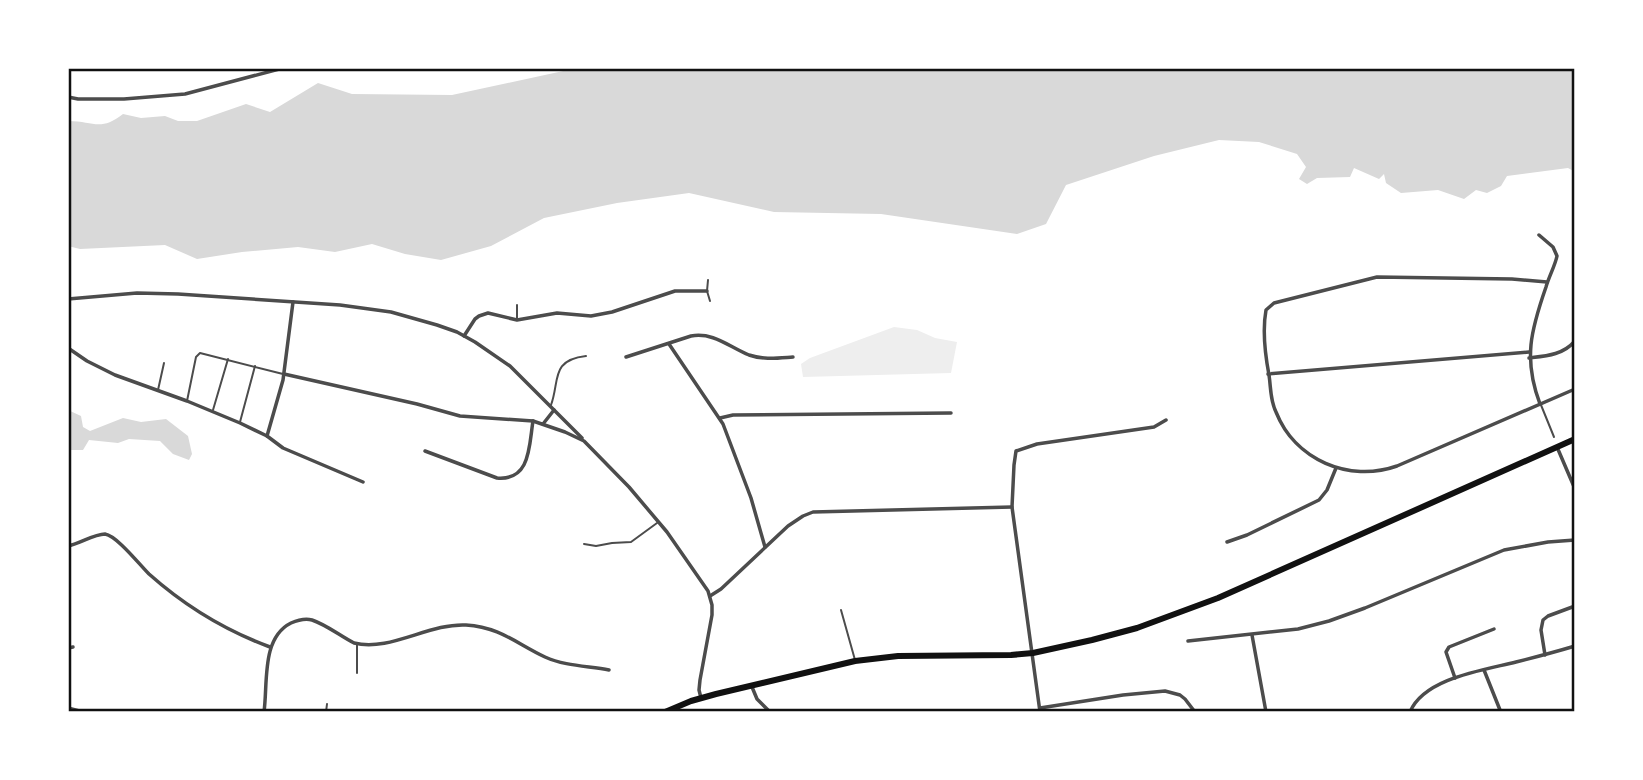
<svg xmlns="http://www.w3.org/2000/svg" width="1643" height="780" viewBox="0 0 1643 780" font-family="Spectral,serif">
  <rect width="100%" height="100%" fill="#fff"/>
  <path fill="#eee" d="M894 327 917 330 935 338 957 342 951 373 803 377 801 364 810 358Z"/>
  <g fill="#d9d9d9">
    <path d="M577 68H1575V172L1568 168 1507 176 1501 186 1487 193 1476 190 1464 199 1438 190 1401 193 1386 183 1384 174 1379 179 1354 168 1350 177 1317 178 1307 184 1299 179 1306 167 1297 154 1259 142 1219 140 1154 156 1066 185 1046 224 1017 234 881 214 774 212 689 193 617 203 544 218 491 246 441 260 405 254 372 244 335 252 298 247 242 252 197 259 165 245 80 249 68 246V121C94 121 100 132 123 114L141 118 165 116 178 121H197L246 104 270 112 318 83 352 94 452 95Z"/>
    <path d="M68 410 81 416 83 427 90 431 123 418 141 422 166 419 188 436 192 454 189 460 173 454 160 441 129 439 118 443 89 440 83 450H68Z"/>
  </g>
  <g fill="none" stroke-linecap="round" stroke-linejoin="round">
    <g stroke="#4c4c4c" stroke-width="2">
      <path d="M708 280 707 291 710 301"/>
      <path d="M517 305V319"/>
      <path d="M158 390 164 363"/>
      <path d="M187 401 196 357 200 353 283 374"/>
      <path d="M551 405C560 381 550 360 586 356"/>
      <path d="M1541 405 1554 437"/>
      <path d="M213 410 228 359"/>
      <path d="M240 422 255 366"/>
      <path d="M584 544 596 546 612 543 631 542 657 523"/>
      <path d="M841 610 855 660"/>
      <path d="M357 673V645"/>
      <path d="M326 712 327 704"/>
    </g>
    <g stroke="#4c4c4c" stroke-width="3.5">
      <path d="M71 68H119"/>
      <path d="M68 97 78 99H124L185 94 283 68"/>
      <path d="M1539 235 1553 247 1557 256C1555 266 1549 276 1546 287 1531 330 1523 359 1540 404"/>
      <path d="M1547 282 1512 279 1377 277 1274 303 1266 310C1262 332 1265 354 1269 375 1271 388 1270 400 1276 412 1295 460 1349 483 1397 466L1575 389"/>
      <path d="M68 299 137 293 178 294 340 305 391 312 437 325 457 332 475 342 510 366 582 438"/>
      <path d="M464 336 475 319 479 316 488 313 517 320 557 313 591 316 612 312 675 291H707"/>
      <path d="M669 344 723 424 751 498 765 547"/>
      <path d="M68 348 87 361 115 375 187 401 240 423 267 436 283 448 363 482"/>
      <path d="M626 357 691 336C714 332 729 347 749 355 763 360 778 358 793 357"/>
      <path d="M1529 358C1546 356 1563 355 1575 341"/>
      <path d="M284 374 417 404 460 416 533 421 565 432 584 441 629 487 667 532 708 591 712 605V615L700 680 699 690 701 698"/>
      <path d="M1268 374 1529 352"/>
      <path d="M720 418 733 415 951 413"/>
      <path d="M543 424 554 410"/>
      <path d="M267 436 283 380 293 302"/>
      <path d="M1557 447 1575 489"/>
      <path d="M425 451 497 478C531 481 529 445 533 421"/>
      <path d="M1227 542 1247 535 1319 500 1327 490 1336 468"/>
      <path d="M68 546C79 544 94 534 105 534 117 536 139 564 149 574 186 607 224 630 270 647"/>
      <path d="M710 596 721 589 788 526 803 516 813 512 1012 507"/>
      <path d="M1252 635 1266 712"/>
      <path d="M1188 641 1298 629 1329 621 1365 608 1504 550 1548 542 1575 540"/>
      <path d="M68 648 73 647"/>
      <path d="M1545 655 1541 630 1543 620 1548 616 1575 606"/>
      <path d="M1484 670 1500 710 1495 712"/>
      <path d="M1455 678 1446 652 1449 647 1494 629"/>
      <path d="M752 687 757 699 770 712"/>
      <path d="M68 708 83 712"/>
      <path d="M1040 708 1123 695 1165 691 1180 695 1185 699 1195 712"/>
      <path d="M264 712C268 683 261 638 291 623 298 620 304 618 312 620 327 625 340 636 354 643 390 652 429 623 466 625 500 627 517 644 545 657 565 666 588 666 609 670"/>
      <path d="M1040 712 1012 507 1014 465 1016 451 1037 444 1154 427 1166 420"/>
      <path d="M1410 712C1424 678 1484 670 1516 662 1536 657 1555 652 1575 646"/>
    </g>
    <path stroke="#111" stroke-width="6" d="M665 712 691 701 716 694 855 661 898 656 1011 655 1033 653 1092 640 1137 628 1218 598 1575 439"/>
  </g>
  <rect width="1643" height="780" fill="none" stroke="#ffffff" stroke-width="140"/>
  <rect x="70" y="70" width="1503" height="640" fill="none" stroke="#111" stroke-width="2.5"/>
</svg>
